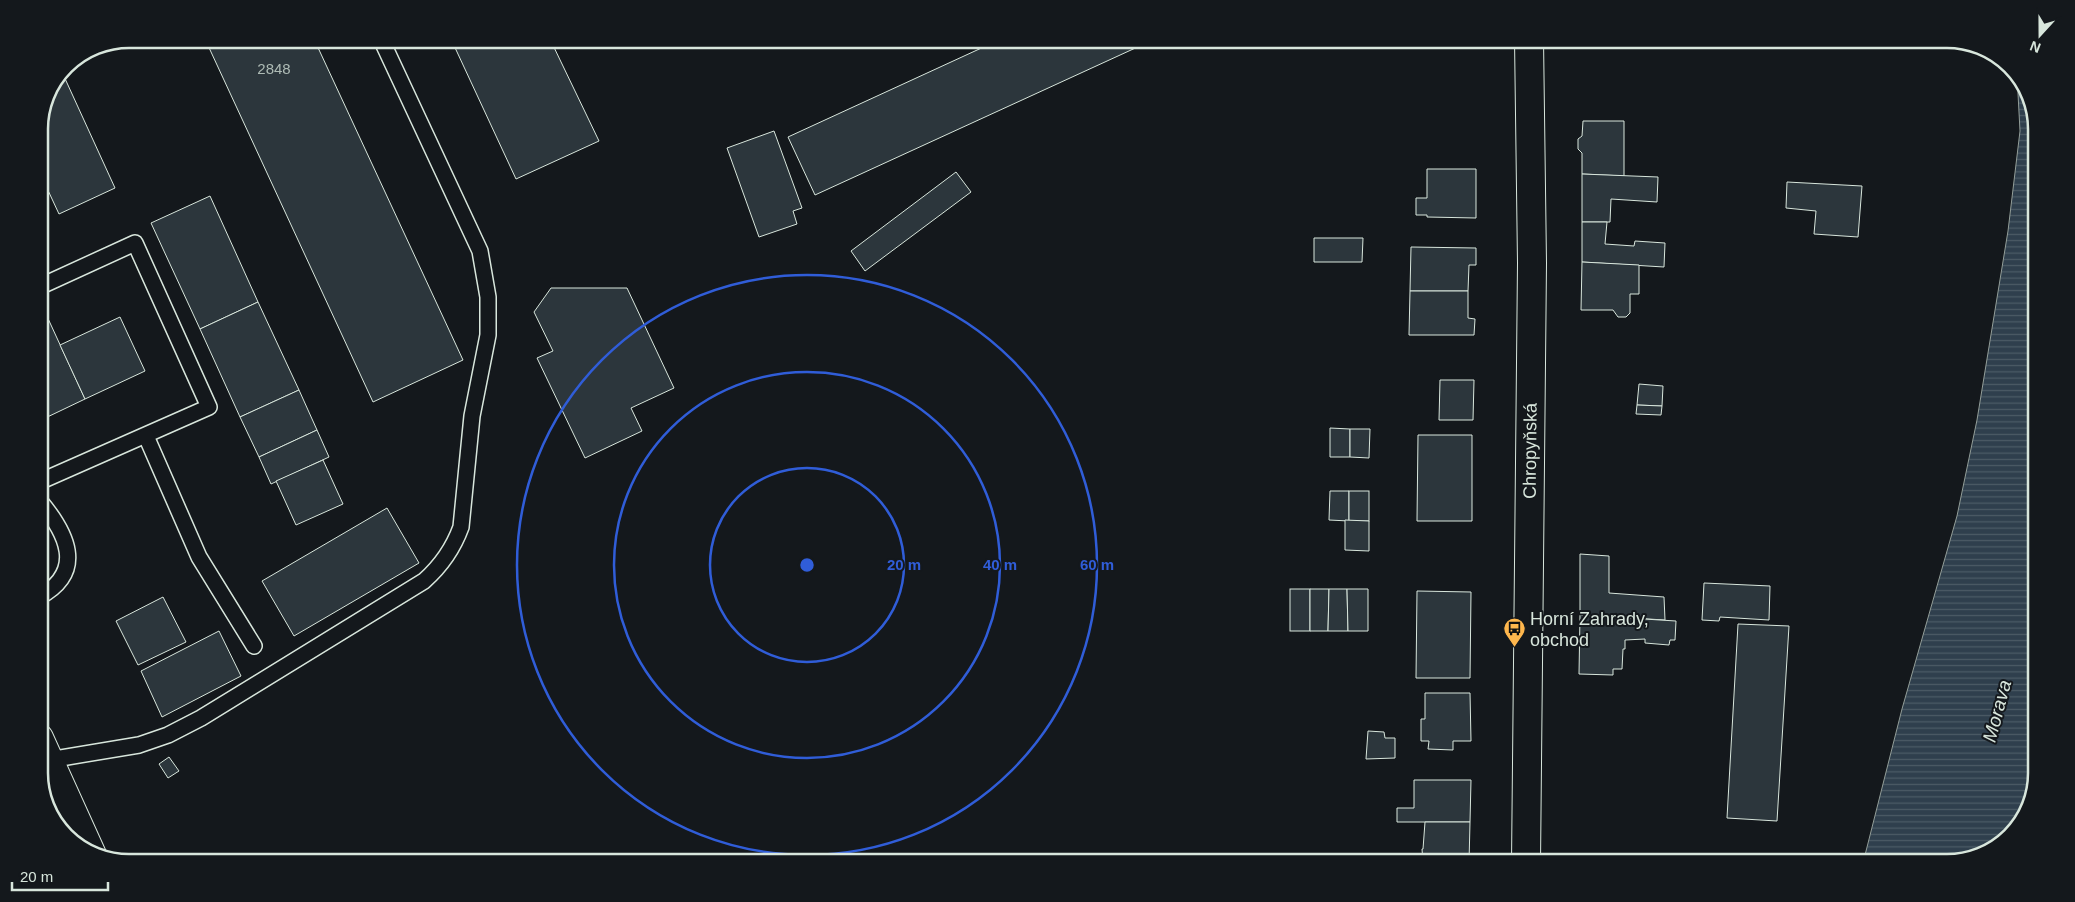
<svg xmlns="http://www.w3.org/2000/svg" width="2075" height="902" viewBox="0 0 2075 902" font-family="Helvetica,sans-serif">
  <defs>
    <pattern id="water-rules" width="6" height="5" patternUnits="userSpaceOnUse" patternTransform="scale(1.25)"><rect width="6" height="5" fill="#2f3f4d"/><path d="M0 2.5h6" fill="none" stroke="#4c5b66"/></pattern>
  </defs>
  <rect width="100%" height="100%" fill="#14181c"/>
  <path fill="url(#water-rules)" stroke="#939e99" d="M2017 75 2021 78 2036 123V774L2030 808 1997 848 1947 863H1863L1902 709 1957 516 1977 420 2008 231 2020 131Z"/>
  <g fill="#2c363c" stroke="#d8e6dc">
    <path d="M205 39H314L463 360 373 402Z"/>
    <path d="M451 39H550L599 141 516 179Z"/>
    <path d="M1001 39H1155L815 195 788 137Z"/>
    <path d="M62 72 115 188 59 214 39 171V123Z"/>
    <path d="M1583 121H1624V176L1582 174V153L1578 149V139L1582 136Z"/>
    <path d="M774 131 802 208 793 211 797 224 759 237 727 148Z"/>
    <path d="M1427 169H1476V218L1427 217V215H1416V198H1427Z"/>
    <path d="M956 172 971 192 865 271 851 251Z"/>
    <path d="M1582 174 1658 177 1657 202 1611 199 1610 222H1582Z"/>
    <path d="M1787 182 1862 186 1858 237 1814 234 1816 211 1786 208Z"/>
    <path d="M210 196 258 302 200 329 151 223Z"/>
    <path d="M1582 222H1607L1605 244 1634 246 1635 241 1665 243 1664 267 1582 262Z"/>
    <path d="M1314 238H1363L1362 262H1314Z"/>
    <path d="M1411 247 1476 248V265H1469L1468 291H1410Z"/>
    <path d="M1582 262 1639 265V294H1630V313L1626 317H1618L1613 310H1581Z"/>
    <path d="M551 288H627L674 388 631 408 642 431 585 458 537 358 553 351 534 312Z"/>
    <path d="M1410 291H1468V318L1475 319 1474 335H1409Z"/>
    <path d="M258 302 299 390 240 417 200 329Z"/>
    <path d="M45 312 85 399 39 421V315Z"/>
    <path d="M120 317 145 371 85 399 60 345Z"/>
    <path d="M1440 380H1474L1473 420H1439Z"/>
    <path d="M1639 384 1663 386 1662 406 1637 405Z"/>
    <path d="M299 390 317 430 259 457 240 417Z"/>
    <path d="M1637 405 1662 406 1661 415 1636 414Z"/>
    <path d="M1330 428 1350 429V457H1330Z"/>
    <path d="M1350 429H1370L1369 458 1350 457Z"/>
    <path d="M317 430 329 457 271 484 259 457Z"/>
    <path d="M1418 435H1472V521H1417Z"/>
    <path d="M323 460 343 504 296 525 276 481Z"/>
    <path d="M1330 491H1349V521L1329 520Z"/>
    <rect x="1349" y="491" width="20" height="30"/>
    <path d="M387 508 419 563 294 636 262 581Z"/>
    <path d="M1345 520 1369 521V551L1345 550Z"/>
    <path d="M1580 554 1609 556V593L1664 597 1665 620 1580 615Z"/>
    <path d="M1704 583 1770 586 1769 620 1720 617 1719 621 1702 620Z"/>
    <rect x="1290" y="589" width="20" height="42"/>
    <path d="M1310 589H1329L1328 631H1310Z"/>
    <path d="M1329 589H1347L1348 631H1328Z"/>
    <path d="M1347 589H1368V631H1348Z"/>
    <path d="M1417 591 1471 592 1470 678H1416Z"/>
    <path d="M163 597 186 642 138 665 116 621Z"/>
    <path d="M1580 615 1676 621 1675 640H1670L1669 645 1645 643V639L1625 640V649H1623L1622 669H1613V675L1579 674Z"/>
    <path d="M1738 624 1789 626 1777 821 1727 818Z"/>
    <path d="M219 631 241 676 162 717 141 671Z"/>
    <path d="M1425 693H1470L1471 741H1453V750L1428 749 1429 741H1421V719H1425Z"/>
    <path d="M1368 731 1384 732 1385 738H1395V758L1366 759Z"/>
    <path d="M169 757 179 771 168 778 159 764Z"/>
    <path d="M1414 780H1471L1470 822H1397V808H1414Z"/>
    <path d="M1425 822H1470L1469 863H1423L1422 849H1423Z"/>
  </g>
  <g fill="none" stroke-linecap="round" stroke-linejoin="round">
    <defs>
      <g id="service">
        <path d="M39 287 135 243 209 407 39 482"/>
        <path d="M146 436 199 557 254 646"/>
        <path d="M39 500C66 532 87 571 39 597"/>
        <path d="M49 760 139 745 168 735 201 718 424 581C442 565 453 549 461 527L472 416 488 335V297L480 251 381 39"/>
      </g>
      <g id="minor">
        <path id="s1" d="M1526 863 1532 263 1529 39"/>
      </g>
      <path id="secondary" d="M39 738 92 855"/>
    </defs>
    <use href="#service" stroke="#d8e6dc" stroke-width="18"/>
    <use href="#minor" stroke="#d8e6dc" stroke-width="30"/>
    <use href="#secondary" stroke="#d8e6dc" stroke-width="30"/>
    <use href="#service" stroke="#14181c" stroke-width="15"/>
    <use href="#minor" stroke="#14181c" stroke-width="28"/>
    <use href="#secondary" stroke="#14181c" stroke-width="28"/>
  </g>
  <g fill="none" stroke="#305dd8" stroke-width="2.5">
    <circle cx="807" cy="565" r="97"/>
    <circle cx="807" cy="565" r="193"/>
    <circle cx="807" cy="565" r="290"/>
  </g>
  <defs>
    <symbol id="bus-pin" viewBox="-11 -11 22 30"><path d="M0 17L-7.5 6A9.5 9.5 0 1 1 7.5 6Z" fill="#ffb74d" stroke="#14181c"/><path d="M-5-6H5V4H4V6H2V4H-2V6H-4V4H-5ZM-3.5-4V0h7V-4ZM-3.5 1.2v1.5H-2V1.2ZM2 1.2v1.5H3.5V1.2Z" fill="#111"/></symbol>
  </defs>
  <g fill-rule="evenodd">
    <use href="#bus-pin" x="1502" y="616" width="25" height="34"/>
  </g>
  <g text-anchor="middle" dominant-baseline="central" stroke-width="4" stroke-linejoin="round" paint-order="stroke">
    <g font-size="15" fill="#adbab4">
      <text x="274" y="68">2848</text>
    </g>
    <g font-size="18" fill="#d8e6dc" stroke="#14181c">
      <text stroke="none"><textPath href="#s1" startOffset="412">Chropyňská</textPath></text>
    </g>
    <g font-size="18" fill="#d8e6dc" stroke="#14181c" text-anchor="start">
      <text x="1530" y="619">Horní Zahrady,<tspan x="1530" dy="21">obchod</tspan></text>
    </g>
    <g font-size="19" font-style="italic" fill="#d8e6dc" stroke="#14181c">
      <text transform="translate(1997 711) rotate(-75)">Morava</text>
    </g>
  </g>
  <path d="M0 0H2075V902H0ZM129 48H1947A81 81 0 0 1 2028 129V773A81 81 0 0 1 1947 854H129A81 81 0 0 1 48 773V129A81 81 0 0 1 129 48Z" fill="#14181c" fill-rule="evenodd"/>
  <path fill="none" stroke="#d8e6dc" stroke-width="2.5" d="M129 48H1947A81 81 0 0 1 2028 129V773A81 81 0 0 1 1947 854H129A81 81 0 0 1 48 773V129A81 81 0 0 1 129 48Z"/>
  <circle cx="807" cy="565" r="8" fill="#305dd8" stroke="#14181c" stroke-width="2.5"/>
  <g font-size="15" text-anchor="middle" font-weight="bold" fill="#305dd8" stroke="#14181c" stroke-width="4" stroke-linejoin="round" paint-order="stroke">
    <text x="904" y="570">20 m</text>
    <text x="1000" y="570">40 m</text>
    <text x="1097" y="570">60 m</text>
  </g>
  <g transform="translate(2040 35) rotate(201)" stroke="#14181c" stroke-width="4" paint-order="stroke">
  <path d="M0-4L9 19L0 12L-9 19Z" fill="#d8e6dc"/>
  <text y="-8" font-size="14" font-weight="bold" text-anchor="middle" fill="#d8e6dc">N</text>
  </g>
  <path d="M12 882v8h96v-8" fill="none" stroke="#d8e6dc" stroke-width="2.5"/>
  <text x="20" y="882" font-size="15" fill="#d8e6dc" stroke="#14181c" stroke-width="4" paint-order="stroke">20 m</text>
</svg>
